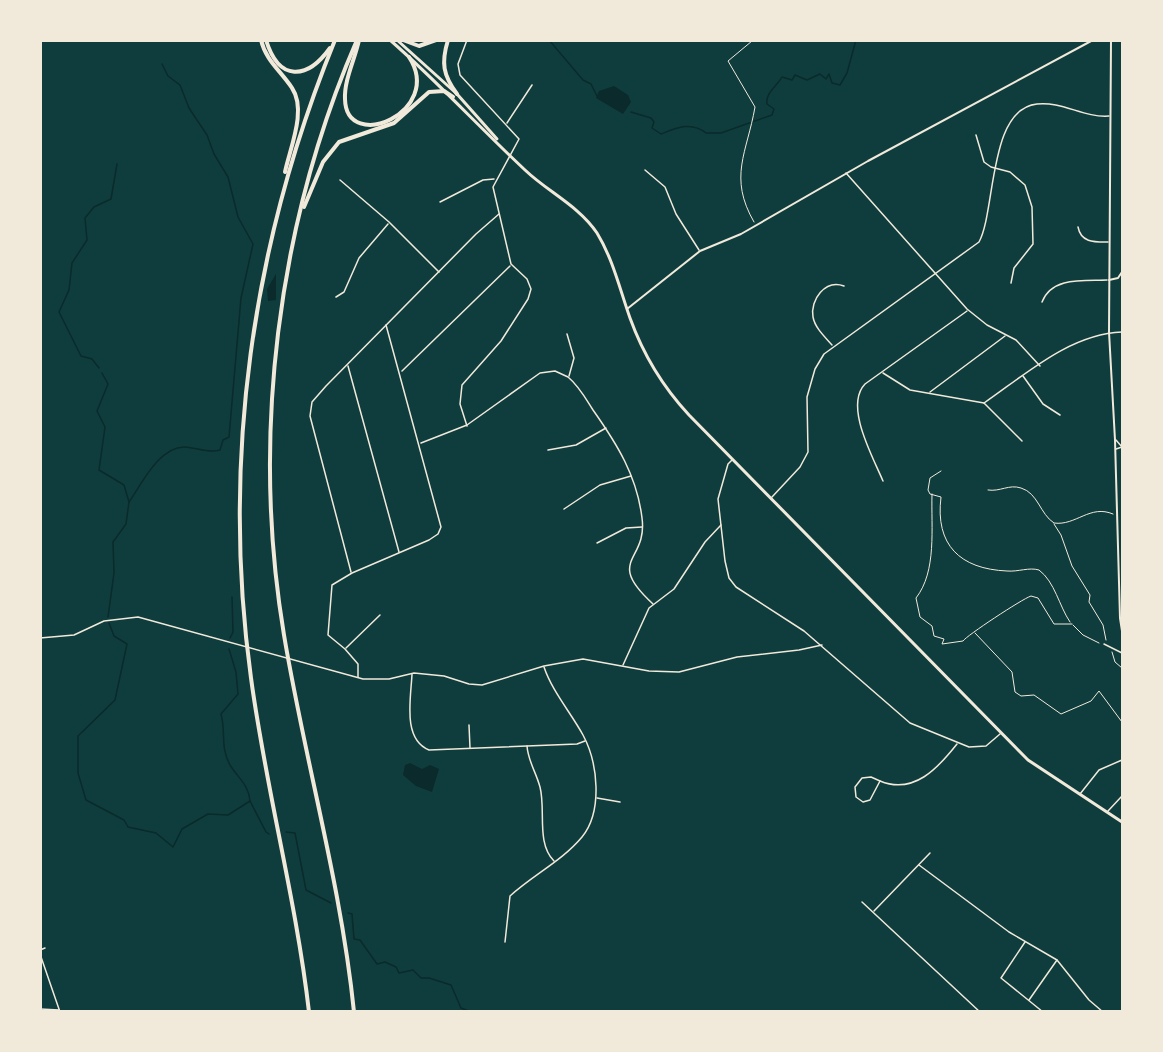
<svg xmlns="http://www.w3.org/2000/svg" width="1163" height="1052" viewBox="0 0 1163 1052" font-family="'Roboto Condensed',sans-serif">
  <rect width="100%" height="100%" fill="#0f3d3e"/>
  <g fill="#0a2a2b">
    <path d="M614 86 628 95 631 102 623 114 596 98 599 91Z"/>
    <path d="M276 274V300L268 301 267 289Z"/>
    <path d="M410 763 422 769 430 765 439 769 432 792 416 786 403 775 405 765Z"/>
  </g>
  <g fill="none" stroke-linecap="round" stroke-linejoin="round">
    <g stroke="#0a2a2b" stroke-width="1.5">
      <path d="M549 40 583 80 591 84 597 96"/>
      <path d="M631 112 651 118 654 122 652 128 661 134C676 128 691 121 706 133H721L772 115 774 109 767 104C765 93 778 85 782 77L792 80 795 75 807 80 820 74 826 79 829 74 832 83 840 85 847 73 856 40"/>
      <path d="M99 368 92 359 81 356 59 312 69 290 72 263 87 240 85 218 94 207 111 199 117 164"/>
      <path d="M102 373 108 384 97 411 105 427 99 470 124 485 129 502 126 524 113 542 114 573 108 617"/>
      <path d="M129 502C141 485 159 447 184 447 195 447 209 454 220 450L223 440 229 437 241 298 253 244 238 217 228 177 214 154 207 135 189 108 180 85 168 76 162 64"/>
      <path d="M109 623 114 636 127 644 115 700 78 736V773L86 800 124 820 128 827 156 833 173 847 182 829 208 814 228 815 250 801 266 832 269 834"/>
      <path d="M230 638 233 632 232 597"/>
      <path d="M229 649 236 672 238 694 221 714C226 732 220 747 230 765 238 778 249 785 250 801"/>
      <path d="M286 832 295 833 306 890 331 903"/>
      <path d="M348 913 352 914 354 939 360 940 377 964 385 962 396 967 399 973 413 970 421 978H429L451 985 461 1008 471 1012"/>
    </g>
    <g stroke="#f1e9da" stroke-width="1">
      <path d="M706 40H754"/>
      <path d="M752 41 728 61 755 107C747 153 728 177 754 222"/>
      <path d="M941 471 930 478 928 490 930 494 941 497C935 545 960 569 1007 571 1018 572 1029 567 1039 570 1055 582 1059 606 1070 622"/>
      <path d="M988 490C1000 492 1009 484 1021 488 1038 493 1040 514 1054 523 1076 526 1090 504 1113 514"/>
      <path d="M932 494C931 528 937 571 916 598L920 617 932 626 934 636 944 639 942 644 963 641C966 636 1022 599 1031 596L1038 598 1054 624H1072"/>
      <path d="M1054 524 1061 535 1072 566 1090 595 1089 602 1103 625 1106 640"/>
      <path d="M1073 625 1083 635 1099 643"/>
      <path d="M975 633 1012 672 1015 692 1021 696 1034 695 1061 714 1091 701 1099 691 1122 722"/>
      <path d="M1112 652 1115 662 1122 668"/>
    </g>
    <g stroke="#f1e9da" stroke-width="1.5">
      <path d="M467 40 458 64 460 75 519 139 493 187 511 264 527 279 531 289 528 299 501 341 462 385 460 404 467 426"/>
      <path d="M507 123 532 85"/>
      <path d="M976 135 984 162 991 167 1010 172 1025 185 1032 207 1033 244 1014 268 1011 283"/>
      <path d="M645 170 665 187 676 214 699 250"/>
      <path d="M846 173 967 309 987 325 1016 340 1040 366"/>
      <path d="M340 180 389 222 439 272"/>
      <path d="M440 202 483 180 494 179"/>
      <path d="M1078 227C1081 243 1095 242 1108 242"/>
      <path d="M336 297 344 292 359 258 388 224"/>
      <path d="M1042 302C1052 276 1085 281 1107 280"/>
      <path d="M567 334 574 358 569 376"/>
      <path d="M832 345C825 337 815 328 813 317 810 300 825 279 844 286"/>
      <path d="M348 366 399 552"/>
      <path d="M402 371 510 266"/>
      <path d="M883 373 910 390 984 403 1022 441"/>
      <path d="M1023 376 1043 404 1060 415"/>
      <path d="M930 392 1005 336"/>
      <path d="M984 403C1026 374 1070 334 1122 332"/>
      <path d="M1116 440 1122 447 1116 449"/>
      <path d="M421 443 467 425 540 373 555 371 568 377C579 386 586 399 593 410 617 444 637 476 642 518 648 562 604 559 653 604"/>
      <path d="M548 450 576 445 606 428"/>
      <path d="M732 460 728 464 718 499 725 561 729 578 736 587 804 631 910 723 969 747 986 746 1000 734"/>
      <path d="M883 481C873 457 844 406 865 384L967 311"/>
      <path d="M772 497 800 467 808 452 807 397 815 369 824 354 979 242C996 211 988 109 1037 104 1062 101 1084 118 1109 116"/>
      <path d="M564 509 600 485 631 476"/>
      <path d="M597 543 626 528 642 527"/>
      <path d="M351 572 310 416 312 402 326 386 476 234 499 214"/>
      <path d="M40 638 74 635 104 621 138 617 363 679H389L414 673 444 676 469 684 482 685 544 666 583 659 649 671 679 672 737 657 799 650 822 645"/>
      <path d="M1104 644 1122 653"/>
      <path d="M346 648 380 615"/>
      <path d="M623 665 649 608 674 589 705 542 721 525"/>
      <path d="M412 674C411 698 402 739 429 750L577 744 585 741"/>
      <path d="M358 677V664L345 649 328 635 332 585 352 573 429 540 438 534 441 527 386 325"/>
      <path d="M469 725 470 748"/>
      <path d="M527 746C528 761 536 772 540 787 546 810 536 843 554 861"/>
      <path d="M871 777 880 781 870 800 863 802 856 797 855 787 862 778Z"/>
      <path d="M880 781C914 795 938 768 957 744"/>
      <path d="M1080 794 1099 770 1122 760"/>
      <path d="M597 798 620 802"/>
      <path d="M1108 811 1122 796"/>
      <path d="M919 865 1009 932 1057 960 1089 1000 1103 1012"/>
      <path d="M862 902 980 1012"/>
      <path d="M874 911 930 853"/>
      <path d="M505 942 510 896C533 875 562 861 582 837 603 811 598 763 583 735 571 713 552 691 544 667"/>
      <path d="M1025 942 1001 978 1043 1012"/>
      <path d="M40 950 45 948"/>
      <path d="M40 954 60 1012"/>
      <path d="M1029 1000 1057 960"/>
      <path d="M40 1009 59 1010"/>
    </g>
    <g stroke="#f1e9da" stroke-width="2">
      <path d="M1111 40 1109 332 1115 440 1120 618 1122 631"/>
      <path d="M1109 280 1118 278 1122 272"/>
      <path d="M627 309 700 251 741 234 868 161 1093 40"/>
    </g>
    <g stroke="#f1e9da" stroke-width="3">
      <path d="M390 40C438 82 479 127 525 170 548 192 579 206 597 233 613 259 620 290 630 318 643 354 663 387 689 415L1028 760 1122 822"/>
      <path d="M397 40 457 94 497 139"/>
    </g>
    <g stroke="#f1e9da" stroke-width="4">
      <path d="M261 40C266 61 281 71 292 88 307 110 290 148 285 172"/>
      <path d="M266 40C279 82 307 80 330 48"/>
      <path d="M359 40C355 59 344 80 345 99 346 154 445 112 409 57"/>
      <path d="M403 40 419 46 436 40"/>
      <path d="M448 40C441 63 443 75 457 94"/>
      <path d="M304 207 323 162 339 142 394 123 429 92 444 91 453 97"/>
      <path d="M309 1012C296 899 266 790 251 678 221 461 252 243 335 40"/>
      <path d="M354 1012C341 884 305 761 284 635 251 438 277 224 357 40"/>
    </g>
  </g>
  <rect width="1163" height="1052" fill="none" stroke="#f1e9da" stroke-width="84"/>
</svg>
